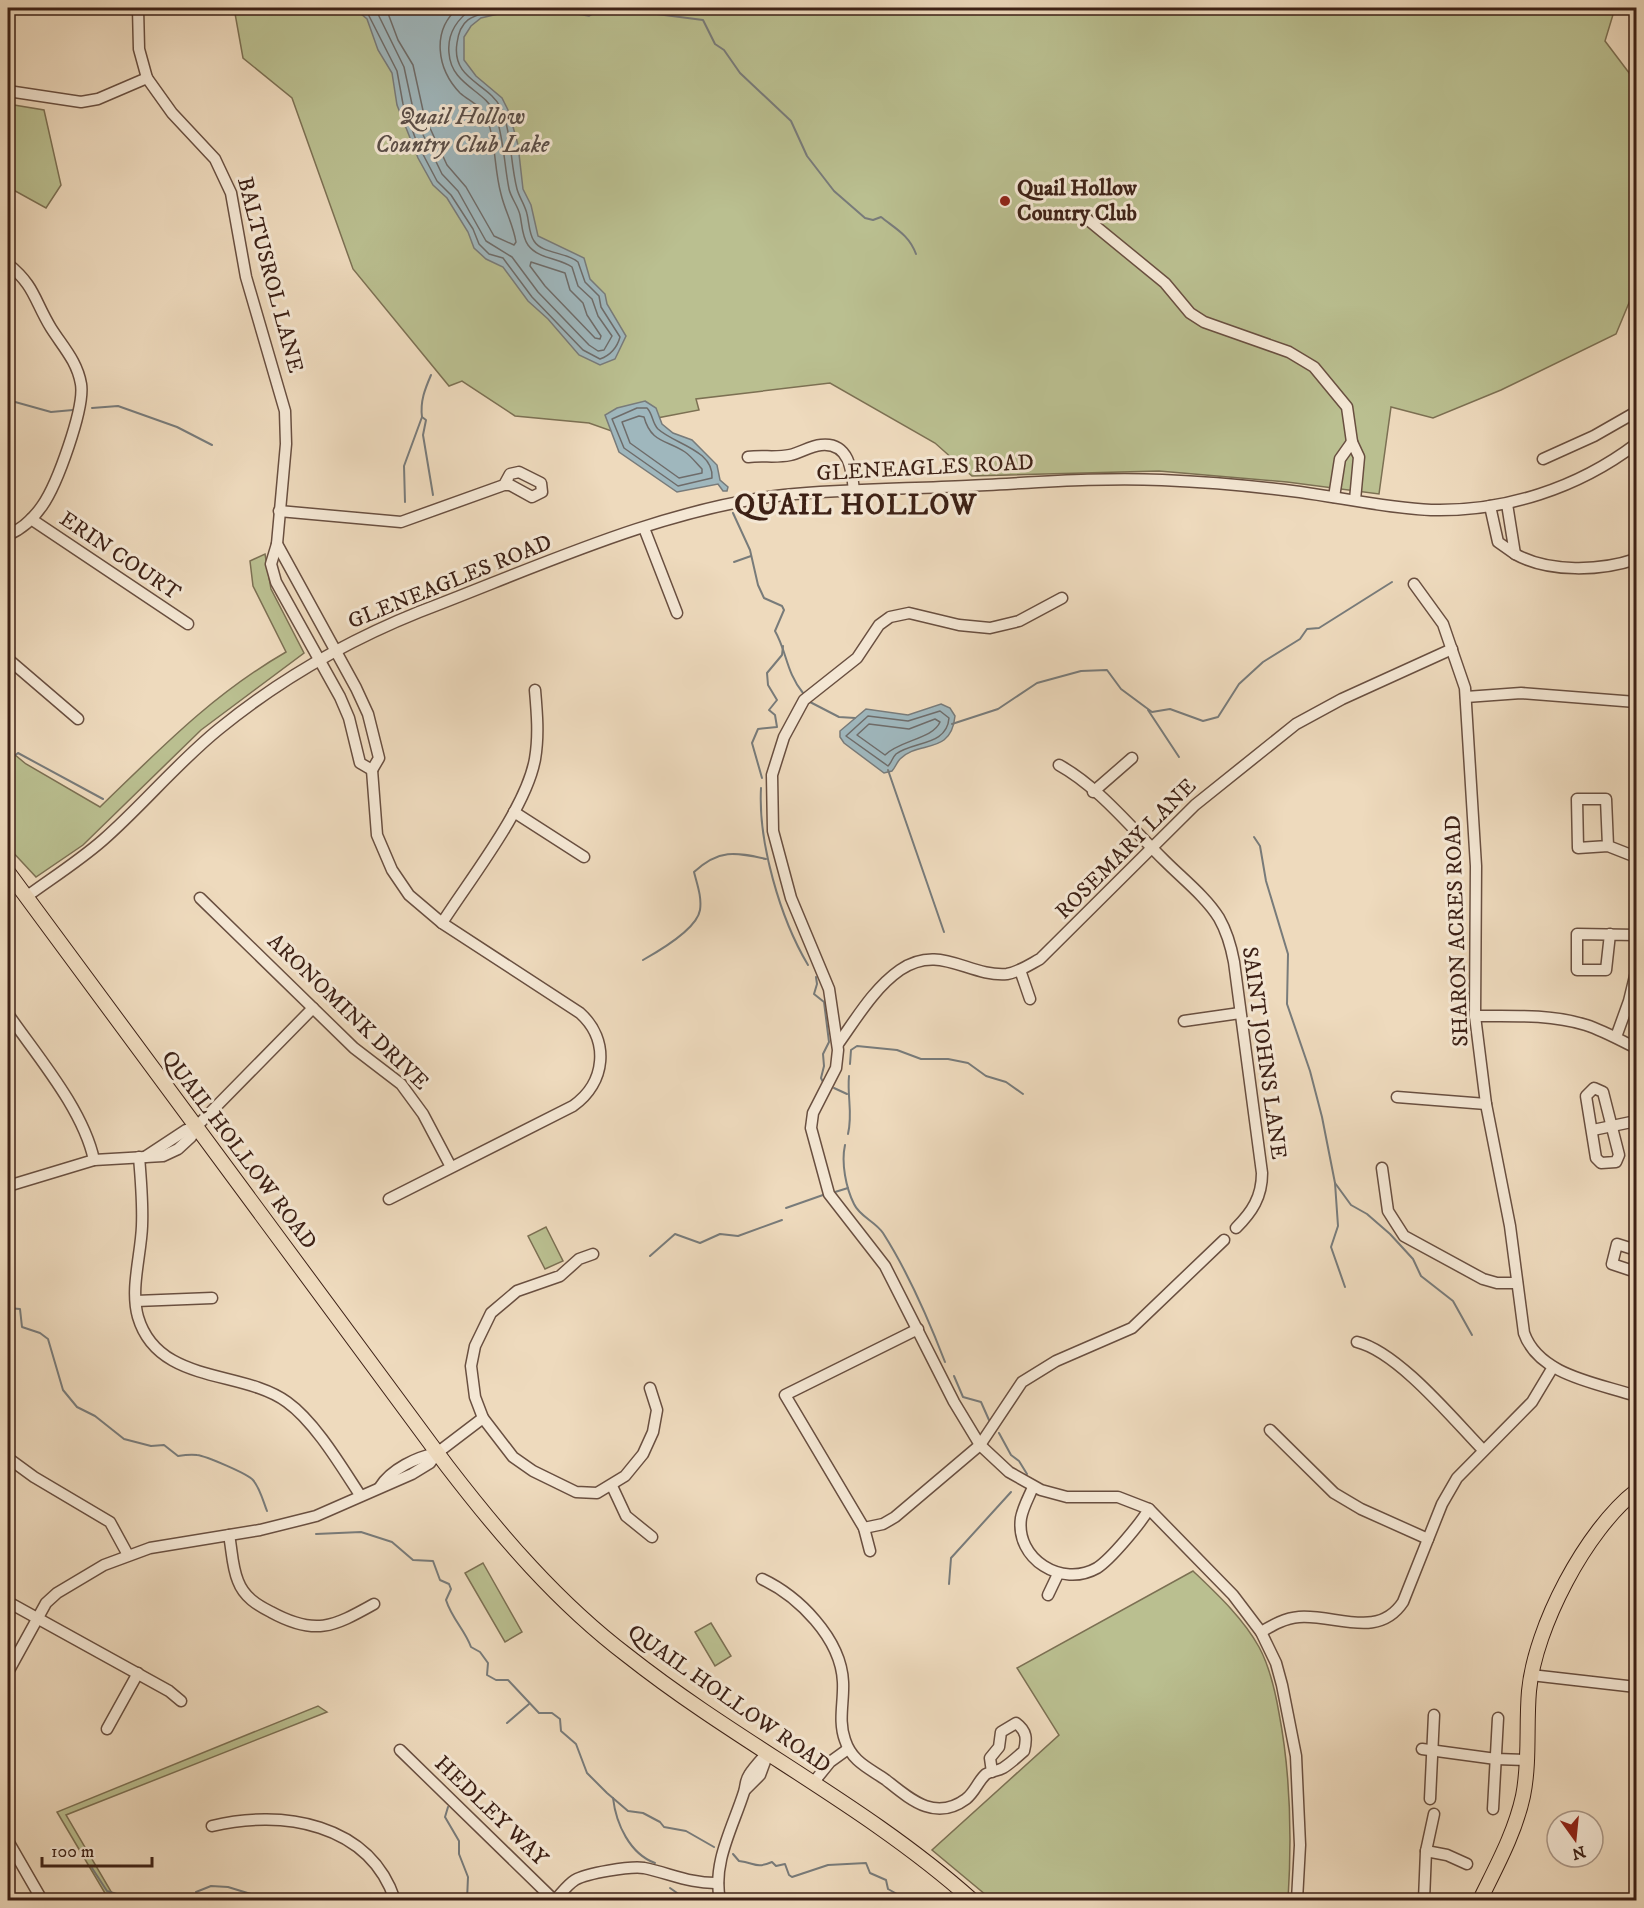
<svg xmlns="http://www.w3.org/2000/svg" width="1644" height="1908" viewBox="0 0 1644 1908" font-family="'IM FELL DW Pica',serif">
  <rect width="100%" height="100%" fill="#eedabd"/>
  <filter id="stains"><feTurbulence type="fractalNoise" baseFrequency=".00333" numOctaves="4"/><feColorMatrix values="0 0 0 0 .2 0 0 0 0 .09 0 0 0 0 .02 0 0 0 .5 -.17"/></filter>
  <radialGradient id="worn" r=".72"><stop offset=".6" stop-color="#630" stop-opacity="0"/><stop offset="1" stop-color="#630" stop-opacity=".3"/></radialGradient>
  <g fill="#babf90" stroke="#7c7053" stroke-width="1.5">
    <path d="M234 8H1615L1605 41 1636 82V286L1616 334 1501 390 1433 418 1391 407 1379 494 1287 482 1159 471 972 476 935 443 830 383 696 399 699 410 652 419 634 439 589 423 515 416 462 381 449 386 353 269 292 98 243 58Z"/>
    <path d="M8 104 44 110 61 185 46 208 8 187Z"/>
    <path d="M265 554 271 589 304 653 201 730 83 845 36 877 8 847V749L26 764 100 807C160 749 213 694 286 652L253 586 250 561Z"/>
    <path d="M546 1227 563 1261 545 1269 528 1236Z"/>
    <path d="M483 1563 522 1632 505 1642 465 1573Z"/>
    <path d="M1193 1571C1217 1594 1243 1618 1259 1647 1270 1667 1275 1690 1279 1713 1291 1776 1292 1837 1288 1900H992L932 1850 1059 1735 1017 1668Z"/>
    <path d="M711 1623 731 1656 715 1666 695 1632Z"/>
    <path d="M318 1706 327 1712 66 1815 116 1900H109L57 1812Z"/>
  </g>
  <g fill="#9fb7bd" stroke="#787b7a" stroke-width="1.5">
    <path d="M354 8H604L589 16 552 10 519 9 481 18 471 26 464 37V60L476 76 502 98 509 112 518 145 523 189 531 205 538 236 584 258 590 279 605 294 607 304 626 336 615 359 600 365 579 355 548 319 528 301 503 267 486 259 474 248 468 232 447 198 433 185 418 158 397 105 392 73 378 50 367 19Z"/>
    <path d="M645 401 656 408 662 424 673 433 692 440 717 465 720 480 728 487 727 491H723L718 484 677 492 619 452 605 415 617 408Z"/>
    <path d="M941 704 950 708 955 716C951 756 918 740 900 759 897 762 895 768 892 771L884 773 844 743 840 737V731L866 709 908 715Z"/>
  </g>
  <g fill="none" stroke-linecap="round" stroke-linejoin="round">
    <g stroke="#6e6c6a" stroke-width="1.5">
      <path d="M365 8 397 71 403 104 417 143 437 181 451 195 473 229 479 244 489 254 503 258 532 297 583 350 600 359C611 355 617 348 620 337L601 307 599 296 585 282 578 262C567 252 542 254 534 241 529 234 529 222 527 214 525 205 519 197 517 189 510 162 512 134 501 108 489 83 451 80 457 43 461 11 482 16 503 8"/>
      <path d="M375 8 404 67 415 118 442 174 458 191 486 241 512 257 538 292 589 345 598 351 604 350 612 336 598 316 592 299 578 286 572 267C559 258 538 259 528 245 522 237 522 224 520 215 518 206 511 198 509 189 504 164 504 138 495 113 485 90 451 85 449 53 447 33 457 19 473 8"/>
      <path d="M386 8 398 40 413 65 424 115 447 165 466 187 494 236 514 245 516 242C513 224 505 211 501 194 494 169 496 142 487 118 482 106 469 101 460 93 437 69 431 31 458 8"/>
      <path d="M531 262 565 273 570 290 583 303 587 315 601 336 600 339 595 338 545 286 530 266Z"/>
      <path d="M637 408H647C653 414 652 423 658 429 674 444 714 450 712 478L678 486 624 448 612 419Z"/>
      <path d="M639 416 644 417C651 443 667 440 685 452 691 456 697 464 702 469V473L679 478 630 443 622 422Z"/>
      <path d="M940 711 949 718C947 746 913 741 896 754 892 758 892 762 888 766L846 736 868 716 908 721Z"/>
      <path d="M935 719 940 722C933 739 900 740 885 755L857 735 869 724 909 729Z"/>
    </g>
    <g stroke="#787b7a" stroke-width="2">
      <path d="M641 12 703 20 715 44 724 50 740 73 791 121 807 156 834 191 865 218 873 220 881 217C896 229 909 235 916 254"/>
      <path d="M431 375C425 389 420 401 422 417L426 420 423 435 433 495"/>
      <path d="M8 400 51 412 73 410"/>
      <path d="M92 408 118 406 177 427 212 445"/>
      <path d="M405 502 404 466 422 417"/>
      <path d="M8 509 11 512"/>
      <path d="M733 513 750 550 758 585 764 598 782 606 784 610 775 631C787 652 786 672 803 693"/>
      <path d="M734 562 751 556"/>
      <path d="M810 702 839 717 855 718"/>
      <path d="M1148 710 1179 757"/>
      <path d="M952 724 998 709 1037 683 1081 671 1107 670 1121 689 1152 712 1170 709 1203 721 1218 717 1239 684 1263 662 1300 639 1307 629 1319 628 1392 582"/>
      <path d="M8 761 18 753 103 799"/>
      <path d="M888 770 944 932"/>
      <path d="M762 778 752 743 758 729 777 727 775 715 769 710 777 700 768 685 767 673 782 655 783 646"/>
      <path d="M761 788C758 842 780 918 808 965"/>
      <path d="M1254 837 1260 846 1266 881 1288 954 1287 1004 1310 1071 1322 1117 1335 1183 1338 1226 1331 1247 1345 1287"/>
      <path d="M643 960C659 951 697 929 700 910 702 897 697 884 694 872 719 849 735 852 766 859"/>
      <path d="M816 977 817 984 814 994 824 1002 829 1042 823 1054 824 1066 821 1078 824 1084"/>
      <path d="M850 1064 851 1050 857 1046 897 1050 921 1059H948L968 1063 986 1076 1006 1082 1023 1094"/>
      <path d="M834 1088 847 1094"/>
      <path d="M848 1134C853 1113 847 1097 849 1076"/>
      <path d="M845 1145C841 1163 846 1188 854 1204 860 1217 875 1221 883 1233 908 1272 928 1318 945 1362"/>
      <path d="M1335 1183 1351 1205 1367 1214 1390 1234 1413 1259 1421 1276 1453 1301 1472 1335"/>
      <path d="M835 1192 848 1188"/>
      <path d="M786 1208 823 1195"/>
      <path d="M650 1256 675 1234 700 1243 720 1234 738 1236 782 1220"/>
      <path d="M8 1308 20 1309 22 1327 40 1333 48 1339 63 1390 77 1407 95 1416 124 1439 151 1446 164 1445 178 1456C184 1455 191 1454 197 1455 206 1456 248 1474 253 1480 260 1488 263 1501 267 1511"/>
      <path d="M954 1376 963 1397 981 1402 989 1420"/>
      <path d="M999 1433 1011 1455 1019 1461 1027 1474"/>
      <path d="M316 1534 361 1532 392 1542 413 1560 433 1561 440 1580 449 1584 451 1589 446 1600C452 1619 465 1630 471 1647L480 1652 488 1663 487 1675 496 1680H508L539 1713H552L560 1719 561 1731 576 1744 587 1773 607 1793 628 1811 643 1813 660 1822 664 1827 686 1831 714 1847"/>
      <path d="M949 1584 951 1558 1011 1492"/>
      <path d="M507 1723 529 1704"/>
      <path d="M613 1798C616 1824 630 1854 655 1863"/>
      <path d="M448 1807 445 1817 459 1841V1854L468 1877 467 1900"/>
      <path d="M733 1854 739 1861C756 1863 755 1869 772 1862L776 1866 785 1864 789 1875 792 1877 828 1865 866 1863 870 1873 886 1880 888 1889 897 1894 898 1900"/>
      <path d="M92 1868 107 1891 136 1900"/>
      <path d="M670 1888 687 1900"/>
      <path d="M196 1892 211 1886 228 1887 270 1900"/>
    </g>
    <defs>
      <g id="minor">
        <path d="M147 78 172 113 215 159 231 193 246 277 285 411 286 444 277 544 271 564 276 582 340 697 349 718 360 763 372 770"/>
        <path d="M8 91 81 102 98 99 147 78 139 49 138 8"/>
        <path d="M1082 215 1165 283 1190 313 1204 322 1289 352 1314 367 1347 407 1352 442"/>
        <path d="M8 264C35 286 34 300 51 328 63 347 77 361 81 384 85 408 57 485 42 506 33 519 22 529 8 535"/>
        <path d="M748 457C762 455 776 458 790 455 800 453 810 446 821 445 849 442 852 470 854 491"/>
        <path d="M1543 459 1594 436 1636 412"/>
        <path d="M1334 497 1340 459 1352 442 1359 457 1355 500"/>
        <path d="M1490 506 1498 542 1515 554 1507 504"/>
        <path d="M279 511 401 522 504 485H510L532 497 542 492 541 483 519 472 510 474 504 485"/>
        <path d="M31 519 188 624"/>
        <path d="M644 528 677 613"/>
        <path d="M277 544 356 688 368 714 379 758 372 770"/>
        <path d="M1515 554C1549 573 1601 571 1636 559"/>
        <path d="M1414 584 1443 624 1465 688 1476 866 1475 1016 1486 1104 1510 1226 1524 1333C1539 1376 1598 1383 1636 1396"/>
        <path d="M1062 598 1019 621 990 628 959 625 909 613 890 617 879 625 857 658 804 700 784 737 772 775 773 831 791 898 829 989 838 1050 836 1068 813 1113 811 1128 829 1194 885 1266 954 1402 980 1445 1009 1472 1041 1490 1067 1497H1118L1149 1509 1233 1595 1261 1632 1276 1663 1282 1685 1296 1756 1300 1845 1297 1900"/>
        <path d="M8 659 78 719"/>
        <path d="M1466 697 1521 693 1636 702"/>
        <path d="M1059 765C1099 787 1132 829 1165 861 1183 879 1206 897 1219 918 1227 932 1231 946 1234 962L1262 1173C1262 1197 1252 1212 1236 1228"/>
        <path d="M372 770 377 835 392 870 409 895 442 923 580 1013C610 1040 606 1083 573 1106L389 1199"/>
        <path d="M1093 792 1132 758"/>
        <path d="M514 812 584 857"/>
        <path d="M1608 846 1606 799H1577L1578 848 1608 846 1636 857"/>
        <path d="M26 897C52 878 79 861 103 840 143 805 177 763 219 729 279 680 347 641 419 612 535 568 660 509 784 495 845 489 906 489 967 486 1031 483 1097 477 1162 480 1208 482 1254 486 1300 492 1343 498 1387 508 1431 510 1505 512 1578 488 1636 444"/>
        <path d="M200 898 354 1048 401 1084 423 1114 451 1167"/>
        <path d="M442 923C470 879 526 809 535 759 539 736 537 713 535 690"/>
        <path d="M1610 934 1606 970H1577V934L1636 935"/>
        <path d="M1020 970 1030 999"/>
        <path d="M8 1014C37 1056 83 1109 94 1160"/>
        <path d="M1475 1016C1512 1016 1550 1014 1586 1025 1604 1031 1620 1040 1636 1048"/>
        <path d="M1184 1021 1240 1013"/>
        <path d="M1616 1037 1629 1001 1636 972"/>
        <path d="M838 1044C856 1019 874 988 900 970 940 943 968 977 1007 974 1019 972 1029 965 1040 959L1195 805 1296 724 1342 699 1452 649"/>
        <path d="M1594 1088 1603 1092 1619 1155 1616 1162 1601 1163 1596 1158 1586 1096Z"/>
        <path d="M1397 1097 1486 1104"/>
        <path d="M1593 1130 1636 1121"/>
        <path d="M139 1157C141 1180 143 1203 142 1226 141 1255 130 1289 138 1317 158 1385 242 1369 287 1402 315 1422 341 1466 360 1495"/>
        <path d="M145 1157 186 1130 196 1127"/>
        <path d="M1382 1168 1388 1211 1404 1236 1483 1279 1497 1283H1517"/>
        <path d="M8 1186 94 1160 163 1156 178 1149 191 1137 196 1127 313 1008"/>
        <path d="M1636 1250 1617 1244 1612 1264 1636 1272"/>
        <path d="M593 1254 579 1259 560 1276 517 1291 491 1313 475 1346 471 1366 475 1397 483 1418 513 1457 533 1471 576 1492 597 1493 625 1476 643 1454 653 1432 657 1410 650 1388"/>
        <path d="M136 1301 212 1298"/>
        <path d="M1357 1342C1398 1352 1453 1419 1483 1450"/>
        <path d="M1270 1430 1334 1493 1361 1509 1428 1539"/>
        <path d="M8 1458 34 1477 110 1522 128 1555"/>
        <path d="M612 1486 626 1516 652 1537"/>
        <path d="M380 1487C391 1469 417 1457 437 1453"/>
        <path d="M1033 1487C1029 1497 1023 1507 1021 1518 1015 1559 1062 1588 1097 1568 1111 1559 1140 1524 1149 1509"/>
        <path d="M864 1528 883 1524 895 1517 980 1445 1022 1382 1056 1361 1132 1328 1224 1240"/>
        <path d="M229 1535C232 1550 232 1567 238 1581 244 1597 257 1605 271 1612 315 1636 333 1627 374 1604"/>
        <path d="M870 1551 864 1528 785 1395 918 1329"/>
        <path d="M762 1579C798 1596 841 1638 843 1682 844 1702 838 1721 845 1740 852 1762 869 1768 886 1780 910 1799 935 1822 966 1799 975 1792 978 1781 986 1774 991 1771 998 1771 1003 1768 1011 1763 1017 1757 1024 1751 1027 1739 1027 1731 1016 1723L1001 1732 999 1747 990 1758 992 1772"/>
        <path d="M1048 1595 1058 1574"/>
        <path d="M8 1602 169 1691 181 1701"/>
        <path d="M1261 1632C1273 1625 1285 1618 1299 1617 1335 1614 1378 1640 1403 1602L1442 1504 1457 1478 1532 1402 1553 1367"/>
        <path d="M8 1672 46 1603 57 1593 104 1565 150 1548 260 1530 316 1516 412 1474 430 1463 437 1453 483 1418"/>
        <path d="M1531 1675 1636 1687"/>
        <path d="M107 1729 138 1673"/>
        <path d="M1422 1749 1496 1759 1526 1760"/>
        <path d="M400 1750 554 1900"/>
        <path d="M813 1783 830 1762 848 1749"/>
        <path d="M745 1790 760 1775 767 1756"/>
        <path d="M1430 1799 1434 1715"/>
        <path d="M1493 1809 1498 1718"/>
        <path d="M212 1826C282 1809 369 1823 395 1900"/>
        <path d="M8 1841 42 1900"/>
        <path d="M1426 1851 1447 1855 1467 1864"/>
        <path d="M555 1900C561 1894 567 1885 575 1880 587 1873 630 1866 644 1868 669 1873 691 1884 718 1883"/>
        <path d="M720 1900C712 1863 733 1827 744 1792 746 1786 745 1781 749 1775 754 1767 761 1760 767 1753"/>
        <path d="M1424 1900 1426 1851 1434 1814"/>
      </g>
      <g id="major">
        <path d="M8 872 447 1466C500 1535 558 1603 628 1656 738 1743 867 1806 972 1900"/>
        <path d="M1480 1900C1496 1867 1515 1833 1523 1796 1530 1762 1526 1725 1529 1691 1535 1627 1586 1530 1636 1491"/>
      </g>
    </defs>
    <use href="#minor" stroke="#694f40" stroke-width="13"/>
    <use href="#major" stroke="#3d2116" stroke-width="16"/>
    <use href="#minor" stroke="#f4e7d4" stroke-width="10"/>
    <use href="#major" stroke="#eedabd" stroke-width="14"/>
  </g>
  <circle fill="#8f2418" stroke="#f4e7d4" stroke-width="2" cx="1005" cy="201" r="6"/>
  <g text-anchor="middle" dominant-baseline="central" stroke-width="6" stroke-linejoin="round" paint-order="stroke">
    <g font-size="22" font-weight="bold" fill="#3d2116" stroke="#f4e7d4" text-anchor="start">
      <text x="1017" y="188">Quail Hollow<tspan x="1017" dy="25">Country Club</tspan></text>
    </g>
    <g font-size="22" fill="#3d2116" stroke="#f4e7d4">
      <text transform="translate(270 275) rotate(75)">BALTUSROL LANE</text>
      <text transform="translate(925 468) rotate(-3)">GLENEAGLES ROAD</text>
      <text transform="translate(120 556) rotate(34)">ERIN COURT</text>
      <text transform="translate(450 582) rotate(-22)">GLENEAGLES ROAD</text>
      <text transform="translate(1126 849) rotate(-45)">ROSEMARY LANE</text>
      <text transform="translate(1457 931) rotate(-92)">SHARON ACRES ROAD</text>
      <text transform="translate(348 1012) rotate(44)">ARONOMINK DRIVE</text>
      <text transform="translate(1264 1053) rotate(82)">SAINT JOHNS LANE</text>
      <text transform="translate(239 1150) rotate(53)">QUAIL HOLLOW ROAD</text>
      <text transform="translate(729 1699) rotate(35)">QUAIL HOLLOW ROAD</text>
      <text transform="translate(491 1811) rotate(44)">HEDLEY WAY</text>
    </g>
    <g font-size="24" font-style="italic" fill="#5a4e48" stroke="#f4e7d4">
      <text x="462" y="117">Quail Hollow<tspan x="462" dy="28">Country Club Lake</tspan></text>
    </g>
    <g font-size="28" font-weight="bold" letter-spacing="1.5" fill="#3d2116" stroke="#f4e7d4">
      <text x="856" y="505">QUAIL HOLLOW</text>
    </g>
  </g>
  <rect width="1644" height="1908" fill="none" stroke="#eedabd" stroke-width="30"/>
  <rect x="9" y="9" width="1626" height="1890" fill="none" stroke="#3d2116" stroke-width="3"/>
  <rect x="15" y="15" width="1614" height="1878" fill="none" stroke="#3d2116" stroke-width="1.5"/>
  <g transform="translate(1575 1839) rotate(165)"><circle r="28" fill="#f4e7d4" stroke="#ab9888" stroke-width="1.5"/>
  <path d="M0-4.5L10 22L0 15L-10 22Z" fill="#8f2418"/>
  <text y="-9" font-size="16" font-weight="bold" text-anchor="middle" fill="#3d2116">N</text>
  </g>
  <path d="M42 1857v9h110v-9" fill="none" stroke="#3d2116" stroke-width="3"/>
  <text x="51" y="1857" font-size="18" fill="#3d2116" stroke="#f4e7d4" stroke-width="4.5" paint-order="stroke">100 m</text>
  <rect width="100%" height="100%" filter="url(#stains)"/>
  <rect width="100%" height="100%" fill="url(#worn)"/>
</svg>
